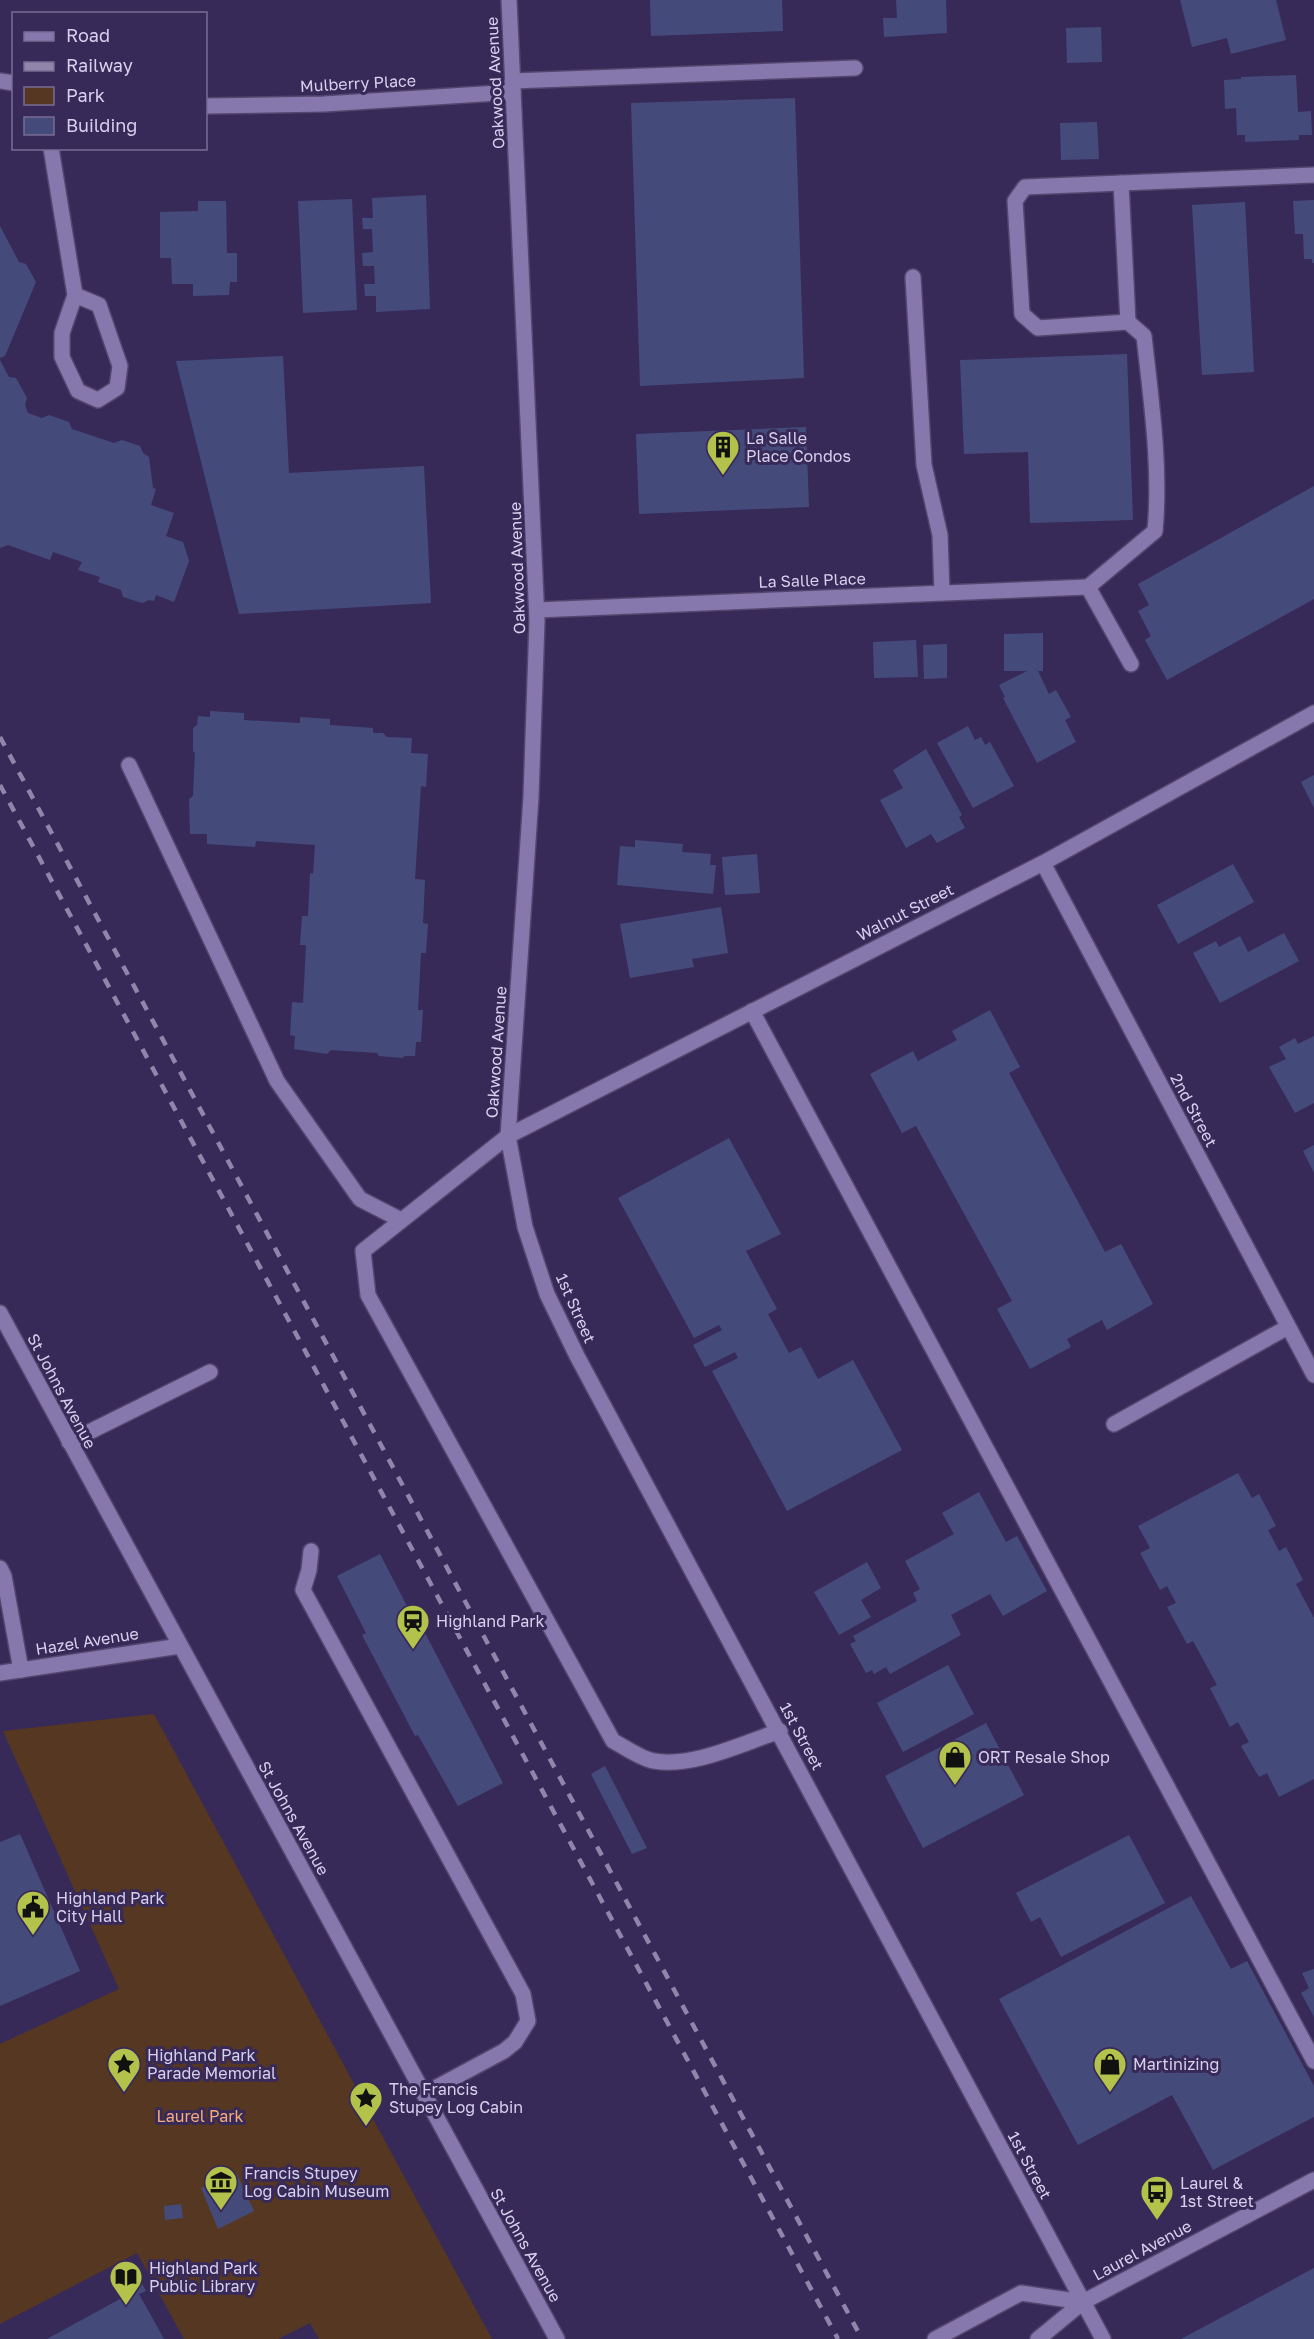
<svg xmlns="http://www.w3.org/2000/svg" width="1314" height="2339" viewBox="0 0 1314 2339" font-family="'Golos Text',sans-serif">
  <rect width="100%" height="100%" fill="#382a58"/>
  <path fill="#563721" d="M154 1714 492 2339H319L310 2323 278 2339H184L137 2253 0 2324V2044L119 1989 3 1731Z"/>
  <g fill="#444b7b">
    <path d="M650 0H782L783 31 651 36Z"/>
    <path d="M896 0H946L947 33 884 37 883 18H897Z"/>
    <path d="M1180 0H1276L1286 40 1231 54 1227 38 1192 47Z"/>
    <path d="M1101 27 1102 62 1067 63 1066 28Z"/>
    <path d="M1296 75 1298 112 1311 111 1312 135H1299V140L1245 142V135H1237L1236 108 1225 109 1224 80 1241 79V77Z"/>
    <path d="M795 98 804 378 640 386 631 103Z"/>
    <path d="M1097 122 1099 159 1061 160 1060 123Z"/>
    <path d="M426 195 430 309 376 312V296H365L364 284H375L374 266H363L362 253 373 252 372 229H363L362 218H373L372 198Z"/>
    <path d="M352 199 357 310 303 313 298 201Z"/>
    <path d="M1314 200V263H1312V259H1304L1303 234H1295L1293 201Z"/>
    <path d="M198 201H226L227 253H237V282H230L229 295 193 296V284H172L171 258H160V212L198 211Z"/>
    <path d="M1245 202 1254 372 1202 375 1192 205Z"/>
    <path d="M0 226 19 262 26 264 36 282 5 356 0 358Z"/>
    <path d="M1127 354 1133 520 1030 523 1028 452 964 454 960 360Z"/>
    <path d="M283 356 289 473 424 466 431 603 239 614 176 361Z"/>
    <path d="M0 360 9 377 16 378 27 398 25 405 28 413 42 418 49 415 69 422 72 429 114 443 122 440 140 446 143 453 149 457 153 488 156 489 151 505 174 513 166 536 183 542 189 561 174 602 156 595 154 601 149 600 142 603 123 597 121 590 98 582 100 577 78 570 82 562 53 552 50 560 8 545 0 548Z"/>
    <path d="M806 427 809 507 639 514 636 434Z"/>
    <path d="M1314 486V599L1167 680 1145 640 1151 636 1138 611 1149 605 1138 584Z"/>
    <path d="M1043 633V671H1038L1049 694 1056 690 1071 717 1065 720 1076 742 1037 763 1003 698 1005 697 999 685 1027 671H1004V634Z"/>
    <path d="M916 640 918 677 874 678 873 642Z"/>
    <path d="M947 644V678L924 679 923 645Z"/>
    <path d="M210 711 244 713V720L300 723V717L330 719V725L373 728V733H383L387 737 412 738 411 753 428 754 426 787 421 786 415 879 425 880 423 923 428 924 426 953H421L418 1010H423L421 1042H416L415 1056H405L402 1058 379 1056 377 1053 331 1050 327 1054 294 1049 295 1036 290 1035 292 1002 303 1003 306 945H300L302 916H308L310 873 313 874 315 845 256 841 255 847 207 844V834H190L189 799 193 796 195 753 193 751V728L197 725 198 716 210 717Z"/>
    <path d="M968 726 975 740 981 737 985 745 990 742 1014 786 973 808 937 743Z"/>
    <path d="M926 749 962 815 959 817 965 828 937 843 931 834 906 848 880 800 903 788 893 770Z"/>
    <path d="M1314 775V808L1301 782Z"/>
    <path d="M635 840 683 844 682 852 711 854 710 865H716L713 894 617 885 620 846 635 847Z"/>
    <path d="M757 854 760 893 725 895 722 857Z"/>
    <path d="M1233 864 1254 902 1178 944 1157 905Z"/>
    <path d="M721 907 728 953 692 959 694 967 630 978 620 924Z"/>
    <path d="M1284 933 1299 961 1220 1003 1193 953 1216 941 1219 947 1240 936 1248 952Z"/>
    <path d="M990 1010 1020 1067 1009 1073 1105 1252 1121 1244 1153 1304 1107 1330 1102 1320 1067 1339 1071 1347 1030 1369 997 1309 1012 1301 916 1126 902 1133 870 1074 913 1051 918 1061 957 1040 952 1031Z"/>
    <path d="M1314 1036V1103L1295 1113 1269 1067 1286 1059 1279 1047 1295 1038 1298 1044Z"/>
    <path d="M729 1138 781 1234 746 1251 777 1309 768 1314 789 1353 801 1347 818 1379 853 1360 902 1450 787 1511 712 1371 738 1358 735 1352 705 1367 693 1345 722 1330 719 1325 694 1338 618 1198Z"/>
    <path d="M1314 1145V1173L1303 1151Z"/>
    <path d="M1238 1473 1252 1498 1259 1494 1276 1526 1268 1530 1279 1551 1286 1547 1303 1580 1296 1584 1314 1618V1779L1279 1797 1267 1773 1259 1777 1241 1746 1249 1742 1238 1722 1230 1727 1210 1688 1217 1685 1193 1641 1187 1644 1167 1607 1176 1603 1167 1586 1160 1590 1140 1553 1150 1548 1138 1526Z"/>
    <path d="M979 1492 1006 1542 1017 1536 1047 1591 1003 1616 990 1594 951 1615 961 1635 890 1674 886 1667 874 1674 872 1670 866 1673 850 1644 856 1641 853 1636 917 1601 913 1593 920 1589 905 1561 954 1534 942 1513Z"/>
    <path d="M380 1554 409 1610 412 1608 503 1783 458 1806 418 1735 415 1736 362 1635 366 1633 337 1576Z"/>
    <path d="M867 1562 881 1588 861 1600 871 1617 839 1635 814 1592Z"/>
    <path d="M948 1665 974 1714 903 1752 877 1703Z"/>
    <path d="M986 1723 1024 1795 923 1848 885 1776Z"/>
    <path d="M605 1766 647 1848 632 1854 591 1774Z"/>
    <path d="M20 1834 80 1971 0 2006V1842Z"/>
    <path d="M1129 1835 1165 1903 1061 1957 1040 1917 1031 1922 1016 1893Z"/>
    <path d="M1191 1896 1231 1969 1247 1961 1314 2086V2117L1213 2170 1172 2095 1078 2145 999 1999Z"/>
    <path d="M1314 1969V2017L1301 1993 1309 1988 1302 1973Z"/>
    <path d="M237 2174 254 2211 218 2229 201 2188Z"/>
    <path d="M181 2204 183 2218 165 2220 164 2206Z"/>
    <path d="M1314 2268V2339H1181Z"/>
    <path d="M138 2276 146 2291 139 2294 164 2339H47L129 2294 124 2285Z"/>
  </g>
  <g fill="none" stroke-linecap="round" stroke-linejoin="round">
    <defs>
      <g id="service">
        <path d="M512 81 855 68"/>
        <path d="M51 148 75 295 62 333V357L78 391 98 400 117 388 120 366 99 305 75 295"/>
        <path d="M1121 183 1128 322"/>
        <path d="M913 277 924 465 940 535 942 593"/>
        <path d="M1131 664 1088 587 1155 531C1161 466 1151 400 1144 336L1128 322 1038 328 1022 314 1015 201 1025 187 1314 175"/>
        <path d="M129 765 277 1081 360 1199 401 1220"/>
        <path d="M752 1011 1314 2061"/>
        <path d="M508 1136 363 1251 368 1295 613 1741C625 1747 641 1759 654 1761 693 1768 743 1743 780 1731"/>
        <path d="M1114 1424 1288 1327"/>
        <path d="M69 1442 210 1372"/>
        <path d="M311 1551 309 1570 303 1590 523 1994 528 2021 515 2042 504 2051 424 2094"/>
        <path d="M0 1568 4 1576 21 1670"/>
      </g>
      <g id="minor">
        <path d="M537 610 1088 587"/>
        <path d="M1043 863 1314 1375"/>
        <path d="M508 1136 1043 863 1314 713"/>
        <path d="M0 1673 180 1646"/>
      </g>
      <g id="tertiary">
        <path d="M509 0 537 621 531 797 508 1136 525 1227 547 1294 577 1356 1103 2339"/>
        <path d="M0 81 14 83"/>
        <path d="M206 106 324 104 513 92"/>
        <path d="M0 1313 557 2339"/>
        <path d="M935 2339 1021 2293 1083 2302"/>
        <path d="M1038 2339 1083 2302 1314 2180"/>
      </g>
    </defs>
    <use href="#service" stroke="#53466e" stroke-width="18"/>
    <use href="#minor" stroke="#53466e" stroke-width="18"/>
    <use href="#tertiary" stroke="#53466e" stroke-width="18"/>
    <use href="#service" stroke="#8678ad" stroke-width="15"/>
    <use href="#minor" stroke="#8678ad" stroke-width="15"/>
    <use href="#tertiary" stroke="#8678ad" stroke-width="15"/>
    <g stroke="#9085aa" stroke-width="4.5" stroke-dasharray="10 10" stroke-linecap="butt">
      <path d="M0 737 862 2339"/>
      <path d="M0 785 838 2339"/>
    </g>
  </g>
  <defs>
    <symbol id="building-pin" viewBox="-11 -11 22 30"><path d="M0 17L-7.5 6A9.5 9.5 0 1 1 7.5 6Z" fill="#b3c24b" stroke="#382a58"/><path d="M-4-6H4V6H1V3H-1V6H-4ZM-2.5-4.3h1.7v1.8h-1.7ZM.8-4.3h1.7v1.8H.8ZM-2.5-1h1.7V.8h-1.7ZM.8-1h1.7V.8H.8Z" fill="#111"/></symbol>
    <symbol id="station-pin" viewBox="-11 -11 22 30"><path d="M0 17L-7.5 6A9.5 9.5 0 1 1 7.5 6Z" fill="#b3c24b" stroke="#382a58"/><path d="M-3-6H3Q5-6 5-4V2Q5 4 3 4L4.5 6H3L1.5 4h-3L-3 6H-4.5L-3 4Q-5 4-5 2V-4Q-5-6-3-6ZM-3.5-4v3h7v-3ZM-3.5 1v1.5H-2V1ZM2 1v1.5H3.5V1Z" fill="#111"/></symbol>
    <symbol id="shop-pin" viewBox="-11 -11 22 30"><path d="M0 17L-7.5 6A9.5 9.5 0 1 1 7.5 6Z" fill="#b3c24b" stroke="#382a58"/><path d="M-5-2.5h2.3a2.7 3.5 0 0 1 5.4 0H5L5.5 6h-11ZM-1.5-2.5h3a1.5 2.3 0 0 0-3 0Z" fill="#111"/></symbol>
    <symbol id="civic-pin" viewBox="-11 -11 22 30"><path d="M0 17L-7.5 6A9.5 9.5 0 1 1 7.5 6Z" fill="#b3c24b" stroke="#382a58"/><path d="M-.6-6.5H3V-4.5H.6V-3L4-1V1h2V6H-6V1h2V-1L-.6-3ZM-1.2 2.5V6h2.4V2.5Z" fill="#111"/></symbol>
    <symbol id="sight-pin" viewBox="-11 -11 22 30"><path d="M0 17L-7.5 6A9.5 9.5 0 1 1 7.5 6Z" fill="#b3c24b" stroke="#382a58"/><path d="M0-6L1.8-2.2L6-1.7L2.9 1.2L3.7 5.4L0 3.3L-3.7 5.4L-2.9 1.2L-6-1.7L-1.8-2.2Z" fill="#111"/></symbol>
    <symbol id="museum-pin" viewBox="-11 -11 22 30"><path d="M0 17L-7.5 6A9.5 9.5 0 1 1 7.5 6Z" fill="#b3c24b" stroke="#382a58"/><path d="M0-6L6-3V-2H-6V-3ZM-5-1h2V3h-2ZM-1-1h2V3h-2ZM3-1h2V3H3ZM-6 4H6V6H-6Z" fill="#111"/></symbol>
    <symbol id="bus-pin" viewBox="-11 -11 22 30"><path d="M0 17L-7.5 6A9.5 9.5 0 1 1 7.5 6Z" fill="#b3c24b" stroke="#382a58"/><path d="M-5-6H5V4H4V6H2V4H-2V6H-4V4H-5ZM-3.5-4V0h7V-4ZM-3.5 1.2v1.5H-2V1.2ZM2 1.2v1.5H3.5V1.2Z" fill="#111"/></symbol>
    <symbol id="library-pin" viewBox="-11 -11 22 30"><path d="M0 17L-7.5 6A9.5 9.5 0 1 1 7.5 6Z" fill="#b3c24b" stroke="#382a58"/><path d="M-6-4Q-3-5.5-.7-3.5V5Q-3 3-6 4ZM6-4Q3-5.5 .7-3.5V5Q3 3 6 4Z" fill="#111"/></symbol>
  </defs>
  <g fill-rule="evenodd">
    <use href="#building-pin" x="704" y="428" width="38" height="52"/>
    <use href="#station-pin" x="394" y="1602" width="38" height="52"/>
    <use href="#shop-pin" x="936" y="1738" width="38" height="52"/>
    <use href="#civic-pin" x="14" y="1888" width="38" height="52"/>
    <use href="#sight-pin" x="105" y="2045" width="38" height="52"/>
    <use href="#shop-pin" x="1091" y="2045" width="38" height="52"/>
    <use href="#sight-pin" x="347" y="2079" width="38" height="52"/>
    <use href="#museum-pin" x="202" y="2163" width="38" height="52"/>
    <use href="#bus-pin" x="1138" y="2173" width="38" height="52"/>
    <use href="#library-pin" x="107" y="2258" width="38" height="52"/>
  </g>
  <g text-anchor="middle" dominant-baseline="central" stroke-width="6" stroke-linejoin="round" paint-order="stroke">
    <g font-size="16" fill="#d7d0ed" stroke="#382a58">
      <text transform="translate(358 83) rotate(-3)">Mulberry Place</text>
      <text transform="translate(495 83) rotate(-93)">Oakwood Avenue</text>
      <text transform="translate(517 568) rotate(-92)">Oakwood Avenue</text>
      <text transform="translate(812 580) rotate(-2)">La Salle Place</text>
      <text transform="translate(905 912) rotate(-27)">Walnut Street</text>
      <text transform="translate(496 1052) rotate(-86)">Oakwood Avenue</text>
      <text transform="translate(1194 1110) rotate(62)">2nd Street</text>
      <text transform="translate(576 1308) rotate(66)">1st Street</text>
      <text transform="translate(62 1391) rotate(62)">St Johns Avenue</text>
      <text transform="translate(87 1641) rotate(-9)">Hazel Avenue</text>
      <text transform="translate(802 1736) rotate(62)">1st Street</text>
      <text transform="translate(294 1818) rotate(61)">St Johns Avenue</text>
      <text transform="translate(1030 2165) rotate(62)">1st Street</text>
      <text transform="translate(526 2245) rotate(61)">St Johns Avenue</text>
      <text transform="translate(1142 2250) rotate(-28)">Laurel Avenue</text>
    </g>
    <g font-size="16" fill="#d7d0ed" stroke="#382a58" text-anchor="start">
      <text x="746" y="438">La Salle<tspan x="746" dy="18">Place Condos</tspan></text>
      <text x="436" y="1621">Highland Park</text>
      <text x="978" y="1757">ORT Resale Shop</text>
      <text x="56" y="1898">Highland Park<tspan x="56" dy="18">City Hall</tspan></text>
      <text x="147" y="2055">Highland Park<tspan x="147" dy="18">Parade Memorial</tspan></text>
      <text x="1133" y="2064">Martinizing</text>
      <text x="389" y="2089">The Francis<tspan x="389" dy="18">Stupey Log Cabin</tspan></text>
      <text x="244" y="2173">Francis Stupey<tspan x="244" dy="18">Log Cabin Museum</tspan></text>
      <text x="1180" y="2183">Laurel &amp;<tspan x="1180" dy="18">1st Street</tspan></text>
      <text x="149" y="2268">Highland Park<tspan x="149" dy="18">Public Library</tspan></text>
    </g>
    <g font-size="16" fill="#f7ad78" stroke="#382a58">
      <text x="200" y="2116">Laurel Park</text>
    </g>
  </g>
  <rect x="12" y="12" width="195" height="138" fill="#382a58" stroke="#786c94" stroke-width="1.5"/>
  <rect x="24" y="32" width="30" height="9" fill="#8678ad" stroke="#786c94" stroke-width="1.5"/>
  <text x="66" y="42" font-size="18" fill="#d7d0ed">Road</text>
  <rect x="24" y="62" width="30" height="9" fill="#9085aa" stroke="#786c94" stroke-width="1.5"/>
  <text x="66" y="72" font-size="18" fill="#d7d0ed">Railway</text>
  <rect x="24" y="87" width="30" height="18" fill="#563721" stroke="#786c94" stroke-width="1.5"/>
  <text x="66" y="102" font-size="18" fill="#d7d0ed">Park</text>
  <rect x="24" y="117" width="30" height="18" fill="#444b7b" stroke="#786c94" stroke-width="1.5"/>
  <text x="66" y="132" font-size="18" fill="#d7d0ed">Building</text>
</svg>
